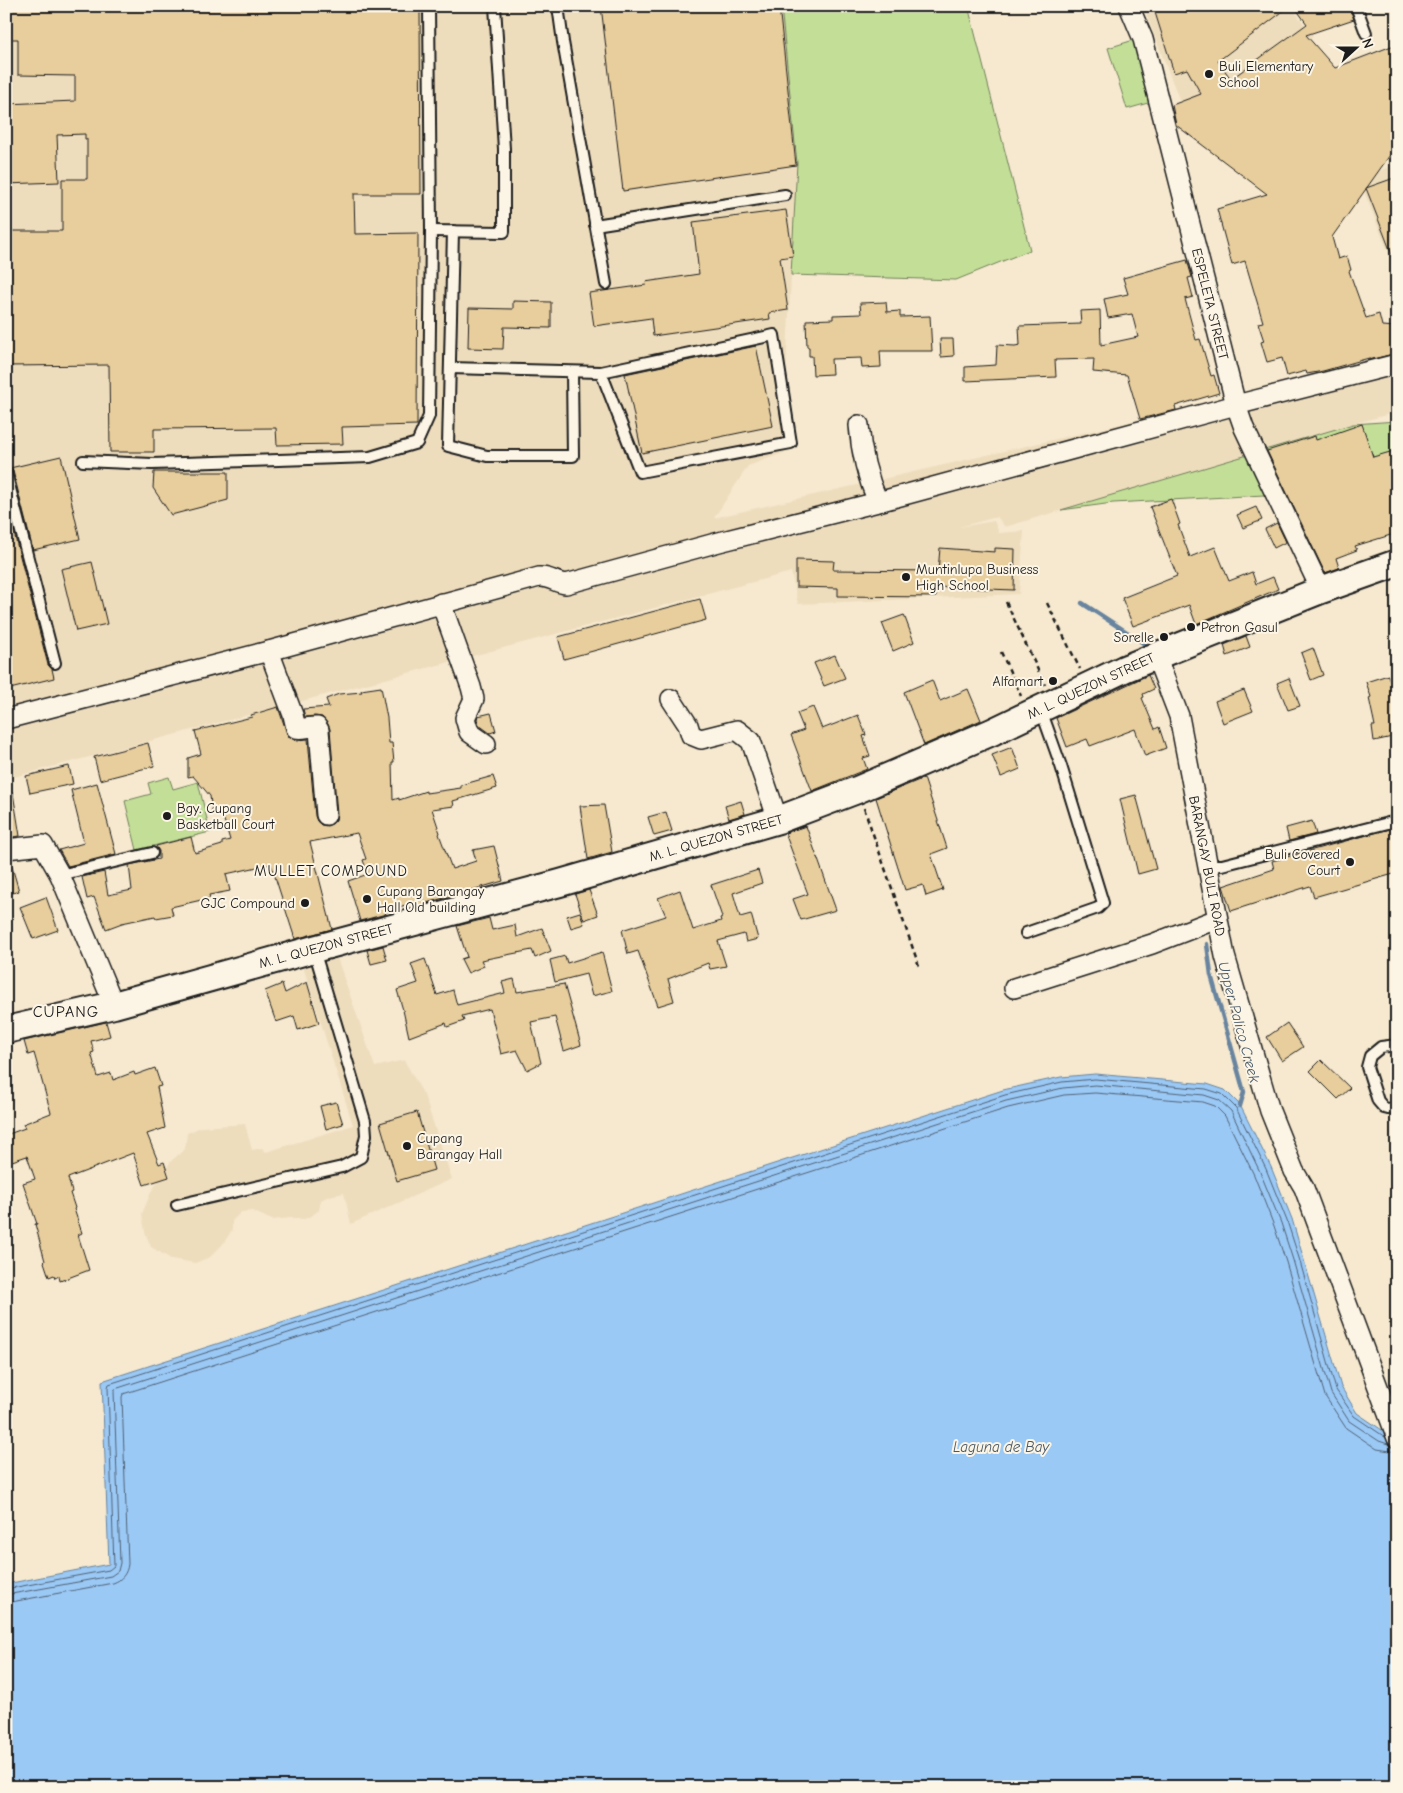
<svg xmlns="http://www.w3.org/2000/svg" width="1403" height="1793" viewBox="0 0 1403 1793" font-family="'Comic Neue',sans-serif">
  <rect width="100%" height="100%" fill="#f6e9cf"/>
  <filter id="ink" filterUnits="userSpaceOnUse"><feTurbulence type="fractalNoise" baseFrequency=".02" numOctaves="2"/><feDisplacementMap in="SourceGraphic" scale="10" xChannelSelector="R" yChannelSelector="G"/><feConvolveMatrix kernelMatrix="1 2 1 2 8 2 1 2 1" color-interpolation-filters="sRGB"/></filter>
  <g filter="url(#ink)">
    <g fill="#eeddbd">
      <path d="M6 6H781L797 163 785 391 794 449 748 466 714 518 1234 398 1397 352V412L1353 424 1005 527 997 517 959 527 994 521 999 533 1024 531 1019 594 798 604 791 572 6 779Z"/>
      <path d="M1143 6H1291L1313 36 1184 112Z"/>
      <path d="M1397 164V274L1359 179Z"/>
      <path d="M334 949 375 1067 404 1060 424 1095 452 1179 351 1224 344 1193 329 1196 321 1200 319 1210 310 1217 304 1219 291 1218 272 1220 252 1211 241 1212 232 1221V1230L223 1244 210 1257 195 1263 171 1259 151 1247 145 1232 142 1214 151 1192 171 1161 185 1149 187 1133 201 1127 245 1124 252 1150 262 1148 266 1152 353 1125 301 960Z"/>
    </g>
    <g fill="#c3df97" stroke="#707e5a">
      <path d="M781 6H968L1030 250 956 280 791 275 797 163Z"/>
      <path d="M1137 39 1155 101 1127 109 1108 48Z"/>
      <path d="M1397 421V488L1113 503 1061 510 1353 424Z"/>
      <path d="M169 777 173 789 198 782 210 832 137 850 125 801 151 794 148 783Z"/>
    </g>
    <path fill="#9bc9f6" stroke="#68849f" d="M1095 1074 1207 1084 1225 1090 1240 1105 1271 1167 1292 1219 1341 1387 1357 1413 1385 1432 1397 1433V1787H6V1584L109 1564 102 1381 1003 1090 1061 1077Z"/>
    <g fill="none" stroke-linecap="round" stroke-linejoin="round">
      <g stroke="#4f6173" stroke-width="1">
        <path d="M6 1589 109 1570 114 1566 108 1387 109 1384 1005 1095 1062 1082 1095 1079 1206 1089 1222 1094 1236 1108 1266 1169 1287 1221 1299 1258 1336 1390 1354 1416 1385 1437"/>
        <path d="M6 1595 111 1576 118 1571 120 1563 114 1391 115 1389 1006 1101 1063 1088 1095 1085 1204 1095 1219 1100 1231 1111 1260 1172 1281 1223 1293 1260 1331 1393 1349 1421 1379 1441 1388 1444"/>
        <path d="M6 1603 113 1583C122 1580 127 1573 128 1564L122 1397 123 1394 1008 1108 1064 1095 1095 1093 1203 1102 1215 1106 1225 1116 1254 1175 1274 1226 1286 1262 1325 1396 1346 1428 1377 1449 1397 1452"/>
      </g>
      <g stroke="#68849f" stroke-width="4.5">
        <path d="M1082 603 1145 644"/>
        <path d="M1207 944 1211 975 1244 1092 1240 1106"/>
      </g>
    </g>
    <g fill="#e8ce9d" stroke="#1c1c1c">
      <path d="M6 6H420L421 194H354L355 234 418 233 417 425 342 427 343 444 277 445 276 428 154 429V452H110L109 365 6 366V231H62V179H87V139H85V134L57 135 59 182 6 184V104L75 101V76L18 75V39H6Z"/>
      <path d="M601 6H779L796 165 623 191Z"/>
      <path d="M1153 6H1290L1218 61 1231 79 1307 24 1294 6H1349L1354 19 1306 35 1335 68 1397 44V145L1332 237 1338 259 1347 256 1351 270 1349 271 1366 318 1379 314 1382 326 1397 327V353L1369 360V358L1323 371 1307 374 1306 371 1287 376 1282 358 1267 362 1261 342 1264 341 1258 323 1263 322 1245 261 1232 265 1217 209 1267 194 1176 125 1172 105 1201 94 1187 69 1174 73Z"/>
      <path d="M1397 177V265H1396L1366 188Z"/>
      <path d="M786 210 793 256 780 258 788 310 769 313 770 319 653 336 651 318 594 326 589 293 646 285 645 282 699 274 693 222Z"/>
      <path d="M1187 260 1192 277 1188 278 1193 297 1185 299 1196 340 1200 339 1211 376 1214 375 1219 393 1175 406 1176 410 1140 419 1127 375 1093 372 1094 359 1055 360 1056 377 965 381V367L996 365 997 345 1015 346 1020 345 1019 326 1081 324 1080 311 1100 310 1101 345 1138 337 1132 314 1108 318 1104 299 1128 294 1123 278Z"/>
      <path d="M513 301 551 302V328L504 327 503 349 468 348 469 308 513 309Z"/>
      <path d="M886 302 887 312 900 311V317L930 316 932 351H880L881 367 862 368 861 358 831 359 832 374 813 375 812 356H809V347H807L806 320 833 319V315L861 314 860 303Z"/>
      <path d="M940 339H953L954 356 941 357Z"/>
      <path d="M756 346 773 426 642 453 625 374Z"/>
      <path d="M1362 424 1373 457 1397 450V533L1355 546 1357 550 1336 558 1339 568 1325 573 1267 451 1315 436 1316 440Z"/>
      <path d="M61 456 80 539 33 550 13 471 10 468Z"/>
      <path d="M154 472H228V500L171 515 153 488Z"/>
      <path d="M1171 499 1180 524 1178 525 1190 557 1215 547 1229 581 1252 572 1256 584 1273 577 1278 589 1196 624 1189 605 1133 626 1122 598 1177 576 1150 507Z"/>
      <path d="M6 502 48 665 52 669 54 678 6 690Z"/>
      <path d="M1256 507 1262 520 1243 528 1237 515Z"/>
      <path d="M1277 523 1286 542 1274 548 1265 529Z"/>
      <path d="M940 548 995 552V548L1015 549 1014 590 936 587V597L838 596V588L796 587V560L834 561 833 570 938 571Z"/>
      <path d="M92 562 107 624 76 631 61 569Z"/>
      <path d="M700 599 706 620 564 659 558 637Z"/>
      <path d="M904 615 914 642 893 651 882 623Z"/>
      <path d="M1246 636 1250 647 1227 656 1224 645Z"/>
      <path d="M1313 648 1323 675 1311 680 1301 653Z"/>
      <path d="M835 655 845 678 824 686 814 663Z"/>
      <path d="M1148 675 1154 689 1143 694 1144 697 1142 698 1155 729 1159 727 1166 748 1145 756 1135 729 1090 746 1087 739 1067 747 1056 718Z"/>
      <path d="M1388 675 1393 693 1397 715V736L1374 741 1372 726H1375L1369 698 1371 697 1366 682Z"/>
      <path d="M1289 678 1300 706 1288 710 1277 683Z"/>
      <path d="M932 680 940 701 968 689 981 720 924 745 904 692Z"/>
      <path d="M381 687 387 718 389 743H392L394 762H392L393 800 399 798V800L426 791V793L461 788V785L493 776 497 788 453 801 454 806 432 809 440 833 439 834 452 869 476 861 473 850 494 846 503 881 416 906 414 902 385 912 386 914 360 921 348 881 368 874 363 860 366 859 357 833 310 842 332 929 295 939 271 864 226 874 230 891 209 895 210 898 171 907 173 915 156 918 155 916 122 923 106 929 94 897 87 899 82 877 104 872 108 895 132 890 129 865 159 859V851L156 846 191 837 195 853 222 845V842L230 840 221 810 212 811 210 796 193 776 188 777V758L201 754 195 731 252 717 251 715 278 707 288 736 297 740 308 739 315 816 317 821 321 825 327 826 332 824 336 820 337 814 330 729 328 724 322 717 315 716 305 717 303 709 329 707 326 699 339 694 362 692 361 690Z"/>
      <path d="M1244 690 1253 711 1223 723 1215 701Z"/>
      <path d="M813 707 822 729 858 715 866 735 863 736 870 756 863 758 867 769 812 791 791 735 804 730 797 713Z"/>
      <path d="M491 713 496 731 490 733 479 725 477 719 478 716Z"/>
      <path d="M148 743 154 766 100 780 94 757Z"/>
      <path d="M1012 747 1020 769 1001 777 992 755Z"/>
      <path d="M69 766 73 784 30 793 26 776Z"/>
      <path d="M924 778 947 848 931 854 943 890 926 896 923 885 905 890 876 798Z"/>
      <path d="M97 783 116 854 68 866 59 850 84 843 71 790Z"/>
      <path d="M13 793 20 836 6 838V794Z"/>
      <path d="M1136 795 1156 869 1138 874 1120 799Z"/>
      <path d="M741 801 745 814 729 819 725 806Z"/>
      <path d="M604 805 612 852 588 859 580 806Z"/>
      <path d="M666 812 672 831 654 836 648 817Z"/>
      <path d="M1312 821 1316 834 1289 841 1286 828Z"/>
      <path d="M806 826 836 910 801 920 793 899 808 894 785 833Z"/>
      <path d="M1397 827V873L1314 897 1310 886 1231 911 1223 886 1274 869 1272 861Z"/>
      <path d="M6 860H10L19 891 6 895Z"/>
      <path d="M758 870 762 883 733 893 740 917 751 914 758 939 746 942 744 934 718 941 726 966 710 969 708 963 668 979 674 1001 658 1006 638 951 628 954 622 930 666 916 658 898 680 890 693 930 721 921 720 918 722 917 711 885Z"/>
      <path d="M589 890 598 915 584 920 575 894Z"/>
      <path d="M46 897 58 930 33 939 20 907Z"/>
      <path d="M580 912 584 924 571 928 567 916Z"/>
      <path d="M489 918 492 930 515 925 517 937 542 928 551 951 535 958 532 950 481 960 484 966 468 973 461 959 467 957 457 926Z"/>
      <path d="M383 946 387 960 371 964 367 950Z"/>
      <path d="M602 952 612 991 592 996 586 974 555 982 550 960 565 956 567 963Z"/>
      <path d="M425 959 437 995 453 990 457 1005 505 993 502 982 514 979 517 992 564 984 581 1045 564 1051 555 1017 531 1022 541 1063 527 1070 517 1050 501 1054 490 1009 462 1016 464 1021 447 1027 446 1023 409 1037 403 1010 397 990 418 983 411 964Z"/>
      <path d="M307 982 319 1023 298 1030 294 1016 276 1022 265 991 282 984 285 993Z"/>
      <path d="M106 1022 110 1036 91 1041 94 1052 91 1053 98 1077 111 1073 113 1080 134 1072 135 1075 155 1068 161 1086 157 1087 165 1128 147 1134 159 1164 164 1162 169 1177 144 1185 133 1153 68 1178 72 1192 70 1193 75 1208 74 1209 82 1233 78 1235 89 1270 60 1281 59 1276 55 1278 54 1275 49 1277 44 1262 45 1261 35 1224H37L23 1183 35 1179 27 1156 6 1163V1135L25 1128 23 1124 51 1113 34 1053 28 1055 24 1041Z"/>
      <path d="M1287 1023 1303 1047 1282 1061 1267 1037Z"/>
      <path d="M1321 1060 1350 1088 1338 1099 1310 1071Z"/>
      <path d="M336 1102 343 1124 326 1129 320 1106Z"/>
      <path d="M417 1112 434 1170 397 1181 380 1123Z"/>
    </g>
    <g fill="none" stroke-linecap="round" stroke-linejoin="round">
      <defs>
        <g id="service">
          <path d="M558 6 563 42 606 284"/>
          <path d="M1356 6 1366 33"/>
          <path d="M595 225 785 195"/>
          <path d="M431 231 504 232V149L495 6"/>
          <path d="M453 231 448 446 487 456H573L572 372"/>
          <path d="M450 368 601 372 774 335 791 443 640 472 601 372"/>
          <path d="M83 461 152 464 370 457 417 443 429 416 431 231 429 6"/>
          <path d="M6 473 55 663"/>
          <path d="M1207 865H1222L1392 822"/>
          <path d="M60 875 152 853"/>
          <path d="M1026 933 1098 908 1103 903 1061 766 1041 710"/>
          <path d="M1397 1045 1381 1047 1370 1056 1367 1067 1378 1101 1384 1108 1388 1109 1397 1107"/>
          <path d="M177 1205 342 1167 361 1157 366 1135 365 1121 314 950"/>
        </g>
        <g id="minor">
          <path d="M1129 6 1143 39 1236 405 1244 428 1321 590"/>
          <path d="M859 425C861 453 867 477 878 502"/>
          <path d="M441 603 471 687 474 699 465 718 469 732 486 744"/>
          <path d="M269 651 293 715 296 728C303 730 310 726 317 727L319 730 326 815"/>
          <path d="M1156 656 1179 716 1225 956 1270 1111 1294 1171 1304 1188 1397 1438"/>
          <path d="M671 699 688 725 691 735 701 739 737 730 751 741 778 820"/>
          <path d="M6 719 269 651 539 577C549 576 556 583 566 584L719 542 878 502 1236 405 1397 364"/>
          <path d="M6 849 43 845 60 875 114 1005"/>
          <path d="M1014 988 1152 944 1217 919"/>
        </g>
        <path id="secondary" d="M6 1030 114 1005 314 949 560 883 778 820 857 790 992 732 1124 669 1156 656 1321 590 1397 563"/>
      </defs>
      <use href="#service" stroke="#1c1c1c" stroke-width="14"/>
      <use href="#minor" stroke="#1c1c1c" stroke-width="22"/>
      <use href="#secondary" stroke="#1c1c1c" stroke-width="30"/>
      <g stroke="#1c1c1c" stroke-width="2.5" stroke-dasharray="5 4" stroke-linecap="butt">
        <path d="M1006 602 1045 685"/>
        <path d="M1047 603 1080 669"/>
        <path d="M1001 652 1021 696"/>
        <path d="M864 808 919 966"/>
      </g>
      <use href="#service" stroke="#fcf5e5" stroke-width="10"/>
      <use href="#minor" stroke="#fcf5e5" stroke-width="19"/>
      <use href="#secondary" stroke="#fcf5e5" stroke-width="26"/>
    </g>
  </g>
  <g fill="#1c1c1c" stroke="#fcf5e5" stroke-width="2">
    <circle cx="1209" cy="74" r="5"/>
    <circle cx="906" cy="577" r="5"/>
    <circle cx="1191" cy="627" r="5"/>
    <circle cx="1164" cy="637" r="5"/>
    <circle cx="1053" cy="681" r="5"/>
    <circle cx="167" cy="816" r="5"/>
    <circle cx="1350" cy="862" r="5"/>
    <circle cx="367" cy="899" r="5"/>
    <circle cx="305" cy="903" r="5"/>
    <circle cx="407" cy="1146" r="5"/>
  </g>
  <g text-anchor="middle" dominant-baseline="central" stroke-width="4" stroke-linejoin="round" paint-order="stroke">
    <g font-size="14" fill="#1c1c1c" stroke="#fcf5e5" text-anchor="start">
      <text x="1219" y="66">Buli Elementary<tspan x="1219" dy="16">School</tspan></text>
      <text x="916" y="569">Muntinlupa Business<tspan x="916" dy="16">High School</tspan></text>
      <text x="1201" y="627">Petron Gasul</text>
      <text x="1154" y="637" text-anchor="end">Sorelle</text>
      <text x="1043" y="681" text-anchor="end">Alfamart</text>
      <text x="177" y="808">Bgy. Cupang<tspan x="177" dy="16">Basketball Court</tspan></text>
      <text x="1340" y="854" text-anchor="end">Buli Covered<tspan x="1340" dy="16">Court</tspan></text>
      <text x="377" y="891">Cupang Barangay<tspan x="377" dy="16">Hall Old building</tspan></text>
      <text x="295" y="903" text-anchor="end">GJC Compound</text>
      <text x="417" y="1138">Cupang<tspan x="417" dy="16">Barangay Hall</tspan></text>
    </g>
    <g font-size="14" fill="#1c1c1c" stroke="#fcf5e5">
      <text transform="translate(1210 304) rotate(76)">ESPELETA STREET</text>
      <text transform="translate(1091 686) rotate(-25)">M. L. QUEZON STREET</text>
      <text transform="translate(716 838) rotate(-16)">M. L. QUEZON STREET</text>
      <text transform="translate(1207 866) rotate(79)">BARANGAY BULI ROAD</text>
      <text transform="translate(326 946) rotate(-15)">M. L. QUEZON STREET</text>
    </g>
    <g font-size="15" letter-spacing="1" fill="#1c1c1c" stroke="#fcf5e5">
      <text x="331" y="871">MULLET COMPOUND</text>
    </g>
    <g font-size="15" font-style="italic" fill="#485968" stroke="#fcf5e5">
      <text transform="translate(1239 1022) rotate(75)">Upper Palico Creek</text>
      <text x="1001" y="1447">Laguna de Bay</text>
    </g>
    <g font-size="16" letter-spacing="1" fill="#1c1c1c" stroke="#fcf5e5">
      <text x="66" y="1012">CUPANG</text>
    </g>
  </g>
  <rect width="1403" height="1793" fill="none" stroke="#fcf5e5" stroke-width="25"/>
  <rect x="12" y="12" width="1378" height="1768" fill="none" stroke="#1c1c1c" stroke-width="2" filter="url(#ink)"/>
  <g transform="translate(1356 48) rotate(69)" stroke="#fcf5e5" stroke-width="4" paint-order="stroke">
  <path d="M0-4L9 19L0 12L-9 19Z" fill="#1c1c1c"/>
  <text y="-8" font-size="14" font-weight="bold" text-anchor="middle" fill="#1c1c1c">N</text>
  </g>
</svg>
